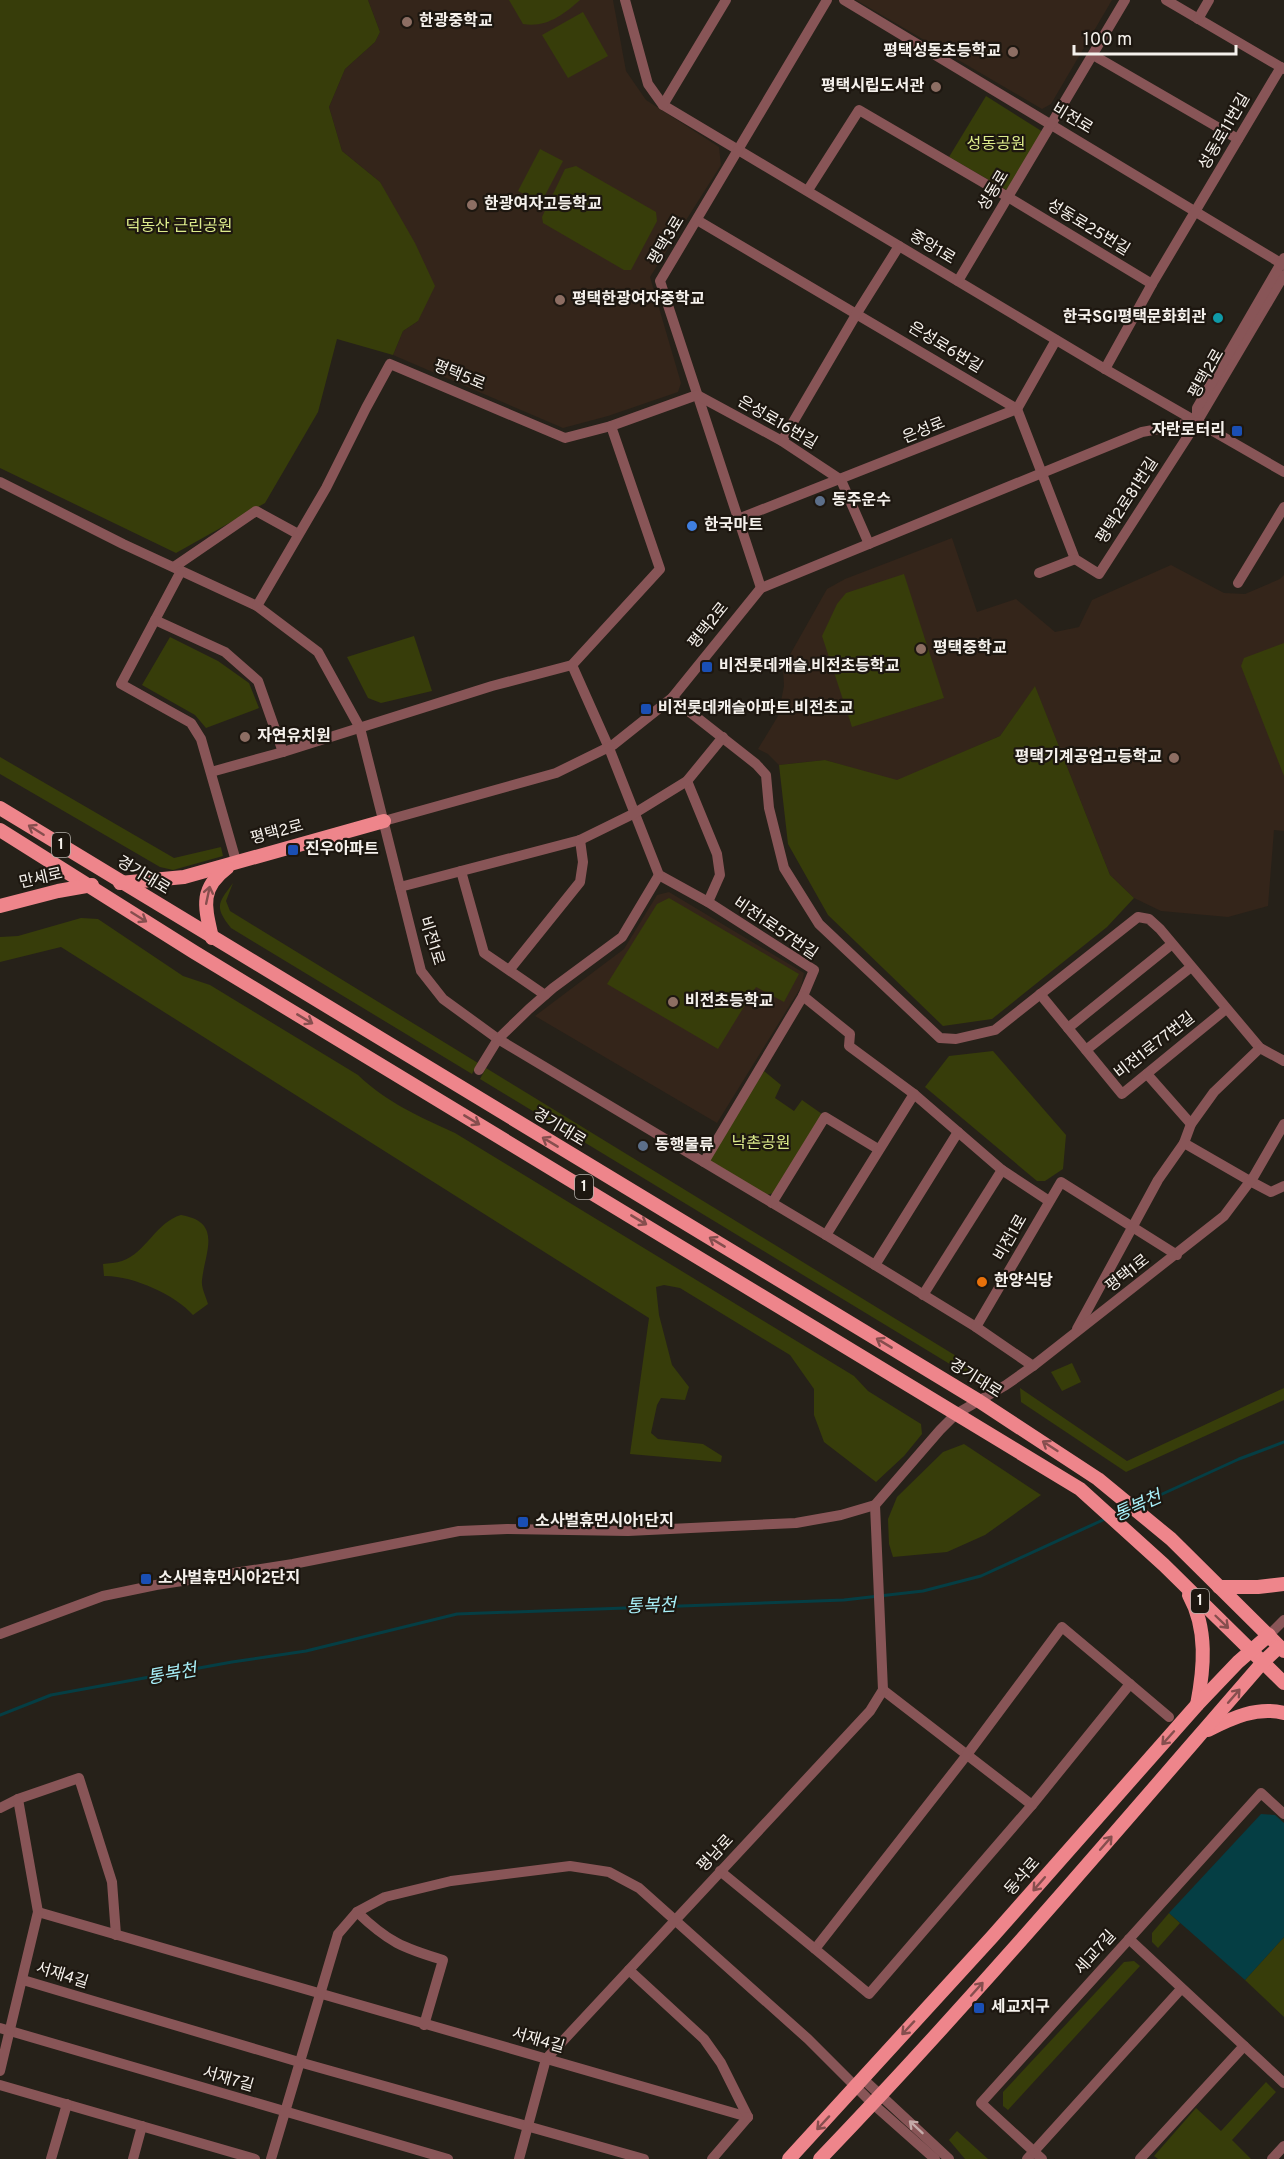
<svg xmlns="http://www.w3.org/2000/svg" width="1284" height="2159" viewBox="0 0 1284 2159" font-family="Overpass,'Noto Sans KR',sans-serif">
  <rect width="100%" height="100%" fill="#262119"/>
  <g fill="#34251a">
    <path d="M368 0H613L626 71 646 100 719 147 721 165 650 277 681 383 678 392 608 416 563 428 393 355 403 331 418 321 380 182 342 151 329 107 345 69 375 42 380 32Z"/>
    <path d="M856 0H1112L1051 104 1042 109Z"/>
    <path d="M952 538 977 612 1016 599 1055 632 1079 627 1092 600 1171 565 1224 593 1245 594 1280 579 1284 575V831L1274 830 1268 906 1228 917 1161 911 1134 898 1110 875 1035 687 1000 736 897 781 825 760 779 765 768 754 758 749 778 716 784 686 783 667 827 589 845 579Z"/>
    <path d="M669 892 804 973 801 987 717 1123 535 1016 624 949 657 895Z"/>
  </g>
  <g fill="#373d0a">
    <path d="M0 0H368L380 32 375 42 345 69 329 107 342 151 380 182 415 243 435 286 418 321 403 331 393 355 337 339 318 412 265 503 176 553 0 468Z"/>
    <path d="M509 0H580C563 15 546 28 523 24Z"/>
    <path d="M583 12 608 56 568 78 542 35Z"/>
    <path d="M986 96 1043 132 1008 191 949 157Z"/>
    <path d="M540 149 563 161 541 203 518 191Z"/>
    <path d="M576 166 656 212 657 221 631 270H624L543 223 542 217 565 169Z"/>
    <path d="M904 574 944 698 852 727 822 636 837 604 846 593Z"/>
    <path d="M414 636 432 691 381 703 368 698 347 657Z"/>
    <path d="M170 637 218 661 249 683 259 708 206 728 195 715 142 685Z"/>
    <path d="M1284 643V776L1241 666 1244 658Z"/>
    <path d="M1035 686 1110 875 1134 898 1107 927 992 1019 943 1026 828 915 788 844 779 765 825 760 897 780 1000 736Z"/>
    <path d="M0 757 174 858 221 847 223 856 173 870 160 867 0 774Z"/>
    <path d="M233 883 226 901 230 911 478 1063 472 1074 231 928C214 907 218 903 233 883Z"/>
    <path d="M669 898 799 974 784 1002 756 987 718 1049 607 984 657 904Z"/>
    <path d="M81 918 98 919 183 976 210 985 358 1075C386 1102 420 1117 455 1133L854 1376 868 1391 921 1424 922 1434 904 1456 876 1482 824 1442 814 1415V1389L790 1355 680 1288 664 1285 656 1287 659 1315 672 1365 689 1387 685 1400 661 1398 657 1405 651 1433 658 1439 703 1444 722 1456 721 1462 630 1454 649 1318 61 947 0 962V937L18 936Z"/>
    <path d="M993 1051 1066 1135 1063 1169 1045 1181H1037L925 1087 949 1056Z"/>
    <path d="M486 1068 997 1381 986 1386 480 1079Z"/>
    <path d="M764 1071 781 1085 775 1098 794 1111 802 1100 822 1114 774 1193 766 1195 711 1161 710 1156Z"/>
    <path d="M181 1215C223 1222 205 1252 202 1280 201 1288 206 1296 208 1304L193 1315C176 1295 131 1275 104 1276L103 1264C109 1263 116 1263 122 1261 146 1253 156 1222 181 1215Z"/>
    <path d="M1072 1363 1081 1382 1062 1391 1051 1372Z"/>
    <path d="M1020 1388 1127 1461 1284 1388V1400L1126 1472 1021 1402Z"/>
    <path d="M964 1444 1041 1495 985 1535 947 1552 893 1557 889 1544 888 1519 897 1497 943 1452Z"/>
    <path d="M1169 1913 1180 1923 1158 1948 1152 1942V1933Z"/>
    <path d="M1284 1937V2017L1245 1980Z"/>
    <path d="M1134 1961 1140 1966 1008 2110 1003 2106V2092L1124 1962Z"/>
    <path d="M1266 2082 1276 2092 1232 2140 1251 2159H1158L1154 2156 1196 2108 1221 2131Z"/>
    <path d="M957 2131 988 2159H965L949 2140Z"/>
  </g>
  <path fill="#053e44" d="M1261 1814 1275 1815 1284 1823V1937L1245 1980 1169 1913Z"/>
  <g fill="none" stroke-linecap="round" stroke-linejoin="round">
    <g stroke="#053e44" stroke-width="3">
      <path d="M1136 1506 1239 1459 1284 1442"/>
      <path d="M1114 1515 1127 1510"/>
      <path d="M0 1715 51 1695 232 1662 306 1651 457 1614 844 1600 923 1591 981 1576 1105 1519"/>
    </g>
    <g stroke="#885557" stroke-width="10">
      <path d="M625 0 648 84 663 105 1105 369 1284 472"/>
      <path d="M844 0 1284 265"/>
      <path d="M1166 0 1284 69"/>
      <path d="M1198 19 1209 0"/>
      <path d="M1093 55 1238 139"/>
      <path d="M663 105 726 0"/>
      <path d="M808 190 859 110 1008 197 1152 284"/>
      <path d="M697 220 1017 409 1075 559 1099 574 1197 422 1284 275"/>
      <path d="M958 281 1125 0"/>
      <path d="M1105 369 1152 284 1281 67"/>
      <path d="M1197 422V408L1284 258"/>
      <path d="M782 441 857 313 899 246"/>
      <path d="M0 482 123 544 257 606 318 652 360 728 421 971 443 999 498 1039 826 1235 976 1327 1033 1366"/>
      <path d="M738 519 1017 409 1056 340"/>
      <path d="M174 567 256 511 298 534"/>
      <path d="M181 571 121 684 191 723 201 739 236 861"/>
      <path d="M1039 573 1075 559"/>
      <path d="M1238 583 1284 507"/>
      <path d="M761 588 660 281 827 0"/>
      <path d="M257 606 326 488 366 408 390 364 565 438 611 426 697 395 782 441 841 480 869 544"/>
      <path d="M155 620 225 652 258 681 283 752"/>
      <path d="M572 665 609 748 659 875 708 902 814 970 803 996 704 1162"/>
      <path d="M672 698 756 764 766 775 769 808 784 868 819 924 940 1038 956 1039 995 1030 1138 917 1149 919 1160 929 1260 1048 1284 1061"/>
      <path d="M211 772 283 752 492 686 572 665 660 569 611 426"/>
      <path d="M687 781 717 854 720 875 708 902"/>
      <path d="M384 821 556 773 613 745 672 698 761 588 1142 432 1197 422"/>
      <path d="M461 871 484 953 545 995"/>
      <path d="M400 887 580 840 635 813 687 781 723 737"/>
      <path d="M510 969 580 882 583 862 580 840"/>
      <path d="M1040 994 1122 1094 1226 1009"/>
      <path d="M803 996 850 1034 849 1046 914 1094 1002 1170 1049 1201"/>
      <path d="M1068 1028 1172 944"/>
      <path d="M1086 1050 1191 967"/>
      <path d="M479 1070 498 1039 529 1009 553 988 622 937 659 875"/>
      <path d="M1147 1074 1191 1124"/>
      <path d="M1184 1143 1250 1181 1271 1192 1284 1186"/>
      <path d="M772 1203 825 1117 878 1149"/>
      <path d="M826 1235 914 1094"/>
      <path d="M875 1265 958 1132"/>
      <path d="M923 1295 1002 1170"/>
      <path d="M976 1327 1061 1182 1177 1255"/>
      <path d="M1077 1329 1158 1180 1184 1143 1191 1124 1214 1092 1260 1048"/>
      <path d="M0 1634 103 1596 156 1585 293 1564 459 1531 507 1529 628 1531 796 1523 841 1515 875 1505 940 1430 956 1414 1006 1385 1033 1366 1224 1216 1254 1176 1284 1124"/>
      <path d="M1269 1635 1284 1620"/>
      <path d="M883 1690 1032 1805 1130 1684 1169 1717"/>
      <path d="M1032 1805 869 1994 815 1949 966 1756 1062 1627 1130 1684"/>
      <path d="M0 1808 18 1799 79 1778 112 1882 116 1935"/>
      <path d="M720 1871 815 1949"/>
      <path d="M38 1912 748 2117"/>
      <path d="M357 1912C388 1942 403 1948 443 1960L424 2025"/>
      <path d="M1129 1939 1284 2083"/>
      <path d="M629 1970 704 2039 721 2063 748 2117"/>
      <path d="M23 1980 299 2062 644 2159"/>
      <path d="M0 2028 448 2159"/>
      <path d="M0 2071 38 1912 18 1799"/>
      <path d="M862 2078 949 2159"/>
      <path d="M0 2085 255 2159"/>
      <path d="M51 2159 67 2104"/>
      <path d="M133 2159 142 2126"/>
      <path d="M271 2159 338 1934 357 1912 385 1897 451 1881 570 1866 609 1872 639 1888 808 2039 873 2104 935 2159"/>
      <path d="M519 2159 546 2059 870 1711 883 1690 875 1505"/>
      <path d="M712 2159 748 2117"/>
      <path d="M1027 2159 1181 1989"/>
      <path d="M1042 2159 981 2103 1261 1793 1284 1814"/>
      <path d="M1140 2159 1244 2046"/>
      <path d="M1272 2159 1284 2146"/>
    </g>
    <g stroke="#ee858b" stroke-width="14">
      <path d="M0 808 979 1401 1098 1479 1171 1539 1284 1651"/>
      <path d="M0 830 194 952 1080 1489 1164 1565 1284 1683"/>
      <path d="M120 883 184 877 384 821"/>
      <path d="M0 906 58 891 92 885"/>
      <path d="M212 938C205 907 199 889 227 868"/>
      <path d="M1219 1587H1258L1284 1584"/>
      <path d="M1189 1595C1208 1629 1204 1669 1197 1705"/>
      <path d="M1208 1730C1232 1718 1257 1706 1284 1713"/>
      <path d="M789 2159 992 1937 1196 1706 1238 1662 1269 1635"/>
      <path d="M820 2159C974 1999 1118 1829 1263 1662L1279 1647"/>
    </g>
  </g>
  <defs><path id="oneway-shaft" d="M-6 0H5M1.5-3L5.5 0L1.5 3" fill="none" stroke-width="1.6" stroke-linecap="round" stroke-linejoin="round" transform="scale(1.5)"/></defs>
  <g stroke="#864e4e">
    <use href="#oneway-shaft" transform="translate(36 830) rotate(-148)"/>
    <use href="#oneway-shaft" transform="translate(208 895) rotate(-78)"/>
    <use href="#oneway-shaft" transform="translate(139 917) rotate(32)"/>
    <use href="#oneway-shaft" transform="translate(305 1019) rotate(31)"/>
    <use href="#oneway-shaft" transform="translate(472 1120) rotate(31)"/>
    <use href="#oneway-shaft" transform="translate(550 1142) rotate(-149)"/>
    <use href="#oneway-shaft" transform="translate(639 1220) rotate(31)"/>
    <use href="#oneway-shaft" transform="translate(717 1242) rotate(-149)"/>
    <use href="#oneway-shaft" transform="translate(884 1343) rotate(-149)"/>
    <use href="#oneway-shaft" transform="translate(1050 1446) rotate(-147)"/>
    <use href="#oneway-shaft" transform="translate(1222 1622) rotate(44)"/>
    <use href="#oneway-shaft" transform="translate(1234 1696) rotate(-49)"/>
    <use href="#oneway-shaft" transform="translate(1168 1738) rotate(132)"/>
    <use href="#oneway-shaft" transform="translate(1106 1843) rotate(-49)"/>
    <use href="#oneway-shaft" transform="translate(1039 1884) rotate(131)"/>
    <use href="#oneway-shaft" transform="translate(977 1989) rotate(-48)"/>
    <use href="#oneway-shaft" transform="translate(908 2028) rotate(133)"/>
    <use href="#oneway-shaft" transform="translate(823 2123) rotate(133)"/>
  </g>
  <use stroke="#c4aba9" href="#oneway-shaft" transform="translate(916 2127) rotate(-137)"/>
  <g fill="#8d6e63" stroke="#1d1710" stroke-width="2">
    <circle cx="407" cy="22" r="6"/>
    <circle cx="1013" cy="52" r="6"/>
    <circle cx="936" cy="87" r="6"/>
    <circle cx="472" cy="205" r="6"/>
    <circle cx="560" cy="300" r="6"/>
    <circle cx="921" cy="649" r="6"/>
    <circle cx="245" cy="737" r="6"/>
    <circle cx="1174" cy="758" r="6"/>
    <circle cx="673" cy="1002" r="6"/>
  </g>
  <circle fill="#0f9aa8" stroke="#1d1710" stroke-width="2" cx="1218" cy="318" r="6"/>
  <g fill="#1a4fb4" stroke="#1d1710" stroke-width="2">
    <rect x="1231" y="425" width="12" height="12" rx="3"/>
    <rect x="701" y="661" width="12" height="12" rx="3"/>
    <rect x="640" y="703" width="12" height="12" rx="3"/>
    <rect x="287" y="844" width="12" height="12" rx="3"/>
    <rect x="517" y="1516" width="12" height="12" rx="3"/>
    <rect x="140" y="1573" width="12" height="12" rx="3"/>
    <rect x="973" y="2002" width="12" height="12" rx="3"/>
  </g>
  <g fill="#5c6f8a" stroke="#1d1710" stroke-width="2">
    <circle cx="820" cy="501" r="6"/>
    <circle cx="643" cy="1146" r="6"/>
  </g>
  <circle fill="#3f7fe0" stroke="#1d1710" stroke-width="2" cx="692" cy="526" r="6"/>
  <circle fill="#e8710a" stroke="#1d1710" stroke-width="2" cx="982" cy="1282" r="6"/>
  <g text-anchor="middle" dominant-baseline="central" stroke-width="4.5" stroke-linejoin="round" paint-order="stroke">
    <g fill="#1d1710" stroke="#b4b0aa" stroke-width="1.5">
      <rect x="52" y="833" width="18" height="24" rx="4.5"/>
      <rect x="575" y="1175" width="18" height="24" rx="4.5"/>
      <rect x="1191" y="1589" width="18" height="24" rx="4.5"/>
    </g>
    <g font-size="15" font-weight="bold" fill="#f5f1ec">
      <text x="61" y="845">1</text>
      <text x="584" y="1187">1</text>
      <text x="1200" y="1601">1</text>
    </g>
    <g font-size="16" font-weight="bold" fill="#f5f1ec" stroke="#1d1710" text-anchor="start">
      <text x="419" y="22">한광중학교</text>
      <text x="1001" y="52" text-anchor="end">평택성동초등학교</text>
      <text x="924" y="87" text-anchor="end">평택시립도서관</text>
      <text x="484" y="205">한광여자고등학교</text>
      <text x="572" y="300">평택한광여자중학교</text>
      <text x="1206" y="318" text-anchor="end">한국SGI평택문화회관</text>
      <text x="1225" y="431" text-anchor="end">자란로터리</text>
      <text x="832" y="501">동주운수</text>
      <text x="704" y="526">한국마트</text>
      <text x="933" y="649">평택중학교</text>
      <text x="719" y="667">비전롯데캐슬.비전초등학교</text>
      <text x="658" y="709">비전롯데캐슬아파트.비전초교</text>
      <text x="257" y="737">자연유치원</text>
      <text x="1162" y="758" text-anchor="end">평택기계공업고등학교</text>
      <text x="305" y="850">진우아파트</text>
      <text x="685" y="1002">비전초등학교</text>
      <text x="655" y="1146">동행물류</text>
      <text x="994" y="1282">한양식당</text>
      <text x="535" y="1522">소사벌휴먼시아1단지</text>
      <text x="158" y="1579">소사벌휴먼시아2단지</text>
      <text x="991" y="2008">세교지구</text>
    </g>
    <g font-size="16" fill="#f5f1ec" stroke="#1d1710">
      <text transform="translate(1072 119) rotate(31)">비전로</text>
      <text transform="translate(1225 132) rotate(-60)">성동로11번길</text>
      <text transform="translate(994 191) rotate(-59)">성동로</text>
      <text transform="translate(1088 228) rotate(31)">성동로25번길</text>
      <text transform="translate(667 241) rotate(-59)">평택3로</text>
      <text transform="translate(932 248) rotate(31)">중앙1로</text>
      <text transform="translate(945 348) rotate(31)">은성로6번길</text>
      <text transform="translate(1207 374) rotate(-60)">평택2로</text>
      <text transform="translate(459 376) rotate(22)">평택5로</text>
      <text transform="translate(777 423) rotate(30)">은성로16번길</text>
      <text transform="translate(924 431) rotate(-22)">은성로</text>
      <text transform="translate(1128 501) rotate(-57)">평택2로81번길</text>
      <text transform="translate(709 626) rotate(-51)">평택2로</text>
      <text transform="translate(277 833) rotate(-15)">평택2로</text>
      <text transform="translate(143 876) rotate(31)">경기대로</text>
      <text transform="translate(41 879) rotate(-13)">만세로</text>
      <text transform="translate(775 929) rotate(34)">비전1로57번길</text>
      <text transform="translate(431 941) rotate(73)">비전1로</text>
      <text transform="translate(1155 1046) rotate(-38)">비전1로77번길</text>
      <text transform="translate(559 1128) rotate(31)">경기대로</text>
      <text transform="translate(1011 1238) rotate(-60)">비전1로</text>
      <text transform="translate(1128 1274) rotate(-38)">평택1로</text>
      <text transform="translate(975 1379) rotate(32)">경기대로</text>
      <text transform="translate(716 1854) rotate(-47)">평남로</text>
      <text transform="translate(1023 1877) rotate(-49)">동삭로</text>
      <text transform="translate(1096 1953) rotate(-48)">세교7길</text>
      <text transform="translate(62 1976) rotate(17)">서재4길</text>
      <text transform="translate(538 2041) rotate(16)">서재4길</text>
      <text transform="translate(228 2080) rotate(16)">서재7길</text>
    </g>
    <g font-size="16" fill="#ddec8c" stroke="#1d1710">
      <text x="996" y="145">성동공원</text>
      <text x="179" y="227">덕동산 근린공원</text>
      <text x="761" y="1144">낙촌공원</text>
    </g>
    <g font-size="18" font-style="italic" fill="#a7eff8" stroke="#1d1710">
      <text transform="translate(1138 1507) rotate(-24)">통복천</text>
      <text transform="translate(651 1607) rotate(-2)">통복천</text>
      <text transform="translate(172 1675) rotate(-10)">통복천</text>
    </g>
  </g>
  <path d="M1074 45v9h162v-9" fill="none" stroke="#f5f1ec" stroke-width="3"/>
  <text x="1083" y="45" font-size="18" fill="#f5f1ec" stroke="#1d1710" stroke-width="4.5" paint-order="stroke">100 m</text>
</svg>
